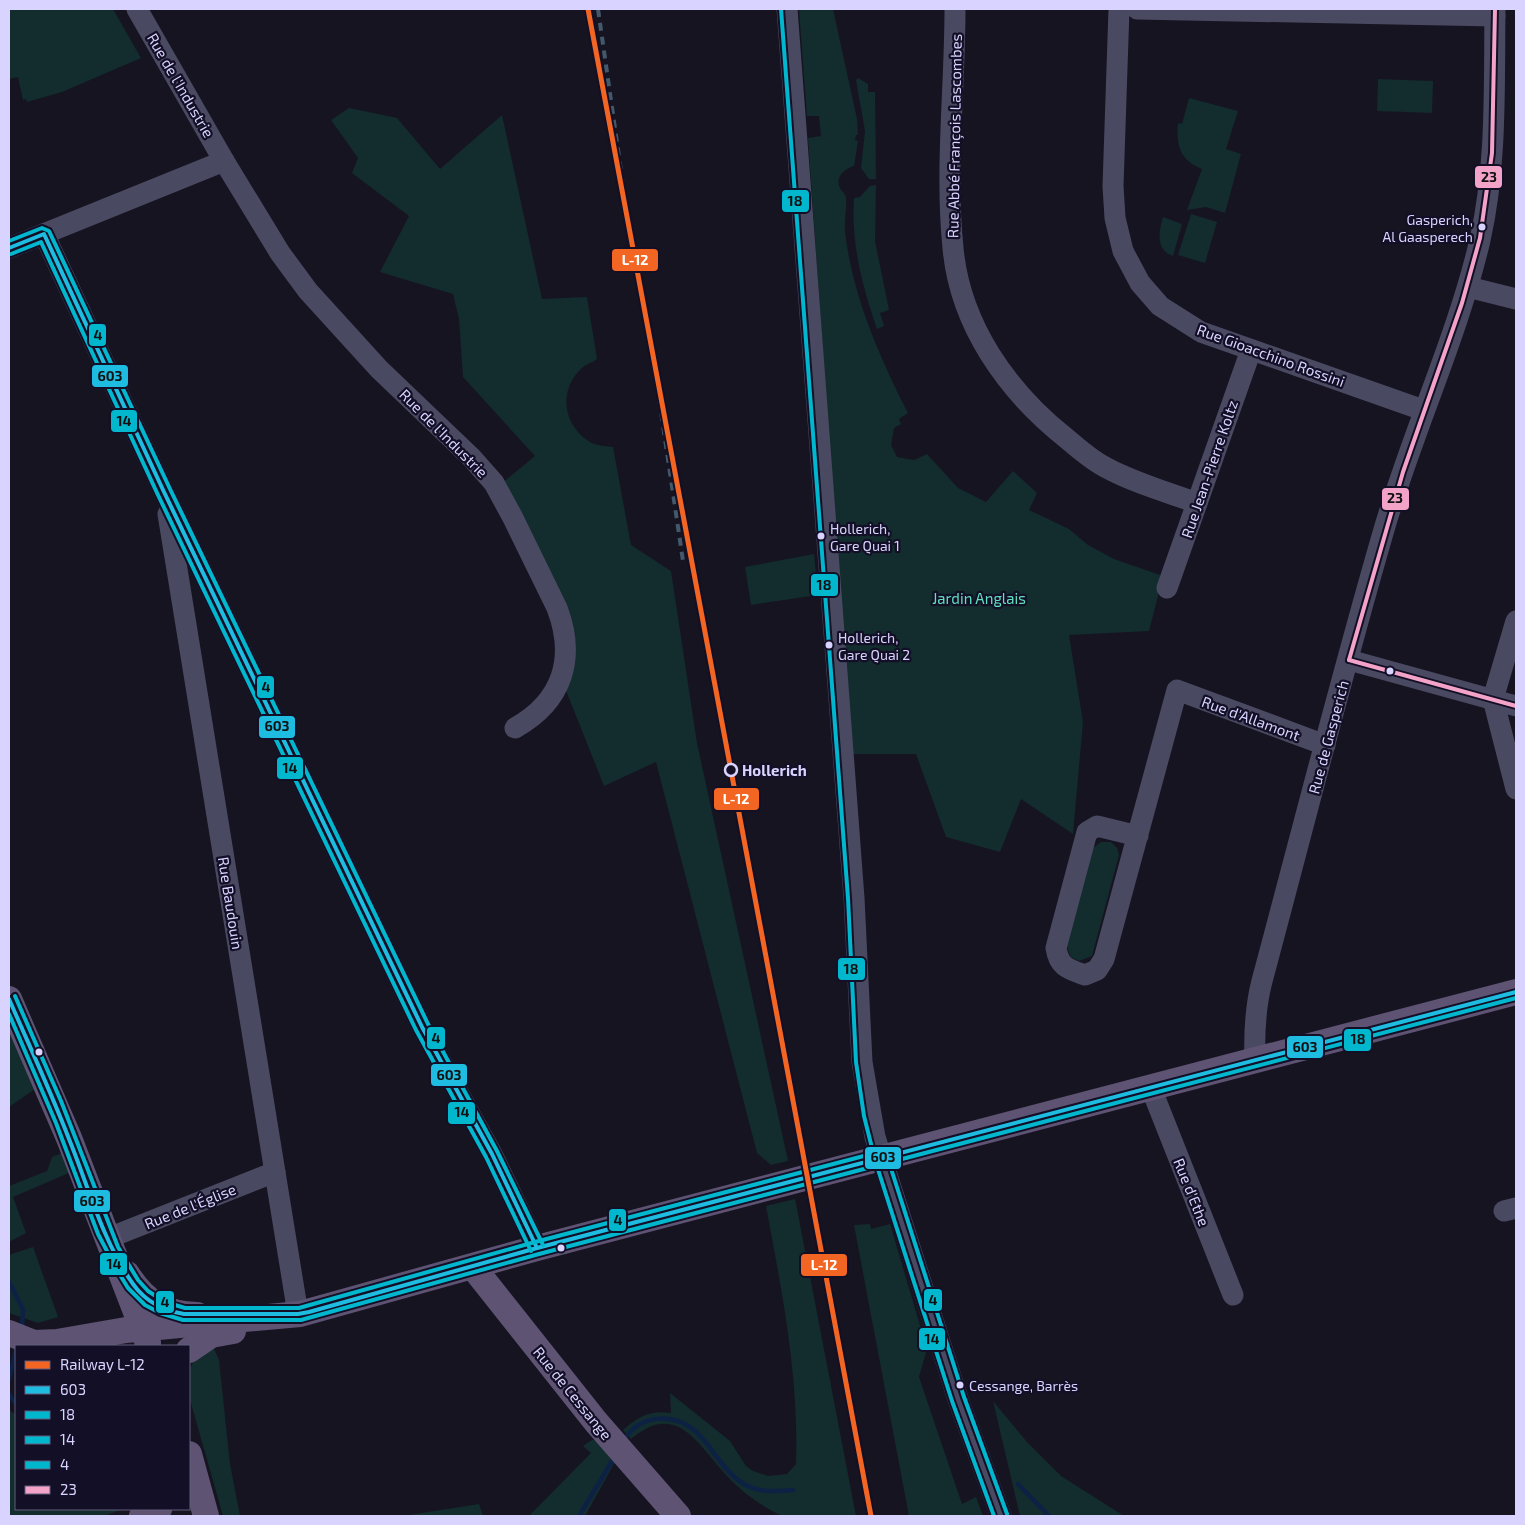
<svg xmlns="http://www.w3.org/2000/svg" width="1525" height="1525" viewBox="0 0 1525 1525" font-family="'Exo 2',sans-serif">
  <rect width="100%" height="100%" fill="#161421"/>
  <g fill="#132c2d">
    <path d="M9 9H113L141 58 62 92 27 102 26 99 23 100 18 77 9 79Z"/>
    <path d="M799 9H833L857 119 858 135H856L855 140 858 141 854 166C844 169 835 177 840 188 842 192 846 194 846 198 847 209 844 221 845 232 853 297 879 356 908 413L899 419 901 424 894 428 891 445 897 457 914 460 927 454 958 488 986 502 1013 471 1037 493 1029 510 1069 529 1088 545 1114 559 1163 576 1149 631 1069 635 1083 722 1073 834 1021 799 1000 852 946 837 916 754H851L808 138 821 136 819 116H807Z"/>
    <path d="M858 78 868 84V92H875L876 179H869L861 168 865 131 856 80Z"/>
    <path d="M1378 79 1433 81 1432 113 1377 111Z"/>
    <path d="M1189 98 1238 111 1226 149 1241 154 1225 213 1206 207 1187 210 1202 169C1180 160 1176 146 1178 123L1182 124Z"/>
    <path d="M349 108 397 118 440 169 502 115 542 299 587 297 597 359C591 363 582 366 578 372 558 395 565 427 590 442 597 446 606 446 613 447L631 545 671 571 697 743 788 1161 771 1165 757 1153 656 762 604 786 561 678 566 648 501 484 535 456 463 377 459 319 453 294 380 272 409 216 352 173 358 158 331 120Z"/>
    <path d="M876 185 875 241 889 310 880 313 884 326 877 329C862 285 851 244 854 198L860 197 870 186Z"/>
    <path d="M1191 214 1217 222 1205 263 1178 255Z"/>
    <path d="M1163 217 1182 224 1173 256C1155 250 1159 231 1163 217Z"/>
    <path d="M814 554 818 595 751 605 745 567Z"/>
    <path d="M1101 842H1111L1117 848 1119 855 1092 956 1079 961 1071 957 1066 945 1093 848Z"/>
    <path d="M9 1030 35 1089 9 1107Z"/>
    <path d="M62 1153 69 1173 13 1197 26 1233 9 1242V1186L47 1171 52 1157Z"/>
    <path d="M795 1199 798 1214 856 1516C841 1516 791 1520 780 1515 763 1507 743 1493 730 1479 700 1449 679 1398 631 1439L623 1430C639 1416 650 1410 671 1413L670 1393 730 1441 746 1466 753 1471 768 1476 787 1474 796 1464C799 1376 782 1292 766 1206Z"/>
    <path d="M870 1224 871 1229 890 1224 927 1349 919 1377 962 1504 976 1497 983 1516H909L854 1225Z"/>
    <path d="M33 1247 58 1317 38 1323 9 1313V1255Z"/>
    <path d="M212 1344 219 1360 230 1464 240 1516H223L189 1396V1370L196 1357Z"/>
    <path d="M993 1401 1027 1442 1061 1476 1124 1516H1020Z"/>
    <path d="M9 1410 16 1415V1509H123L104 1516H9Z"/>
    <path d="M592 1440H596L615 1462 585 1516H529L591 1453 583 1446Z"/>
    <path d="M479 1504 483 1516H406L409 1515Z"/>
  </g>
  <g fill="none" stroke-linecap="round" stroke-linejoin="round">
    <g stroke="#0d2144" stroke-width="4.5">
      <path d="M9 1282 23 1309 22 1328"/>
      <path d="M9 1379 16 1350"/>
      <path d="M9 1394 16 1404"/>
      <path d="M624 1440C639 1415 672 1412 694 1430 711 1444 720 1467 738 1480 755 1493 772 1492 793 1490"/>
      <path d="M1018 1484 1049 1516"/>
      <path d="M579 1516 615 1456"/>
    </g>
    <g stroke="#4a4962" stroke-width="21">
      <path d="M787 9 854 898 862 1062 875 1137 958 1399 1001 1516"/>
      <path d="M955 9C955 88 945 169 953 248 960 325 1007 391 1066 438 1078 448 1091 460 1105 467 1134 483 1167 492 1197 503"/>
      <path d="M1119 9 1113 186 1115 218 1123 251 1140 283 1160 306 1201 332 1423 410"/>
      <path d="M1137 9 1495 16"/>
      <path d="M224 161 280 253 308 291 379 369 471 457 494 483 513 518 557 608C576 658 563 701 515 728"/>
      <path d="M44 234 164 492 422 1027 492 1154 537 1248"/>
      <path d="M9 248 224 161 137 9"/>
      <path d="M1468 287 1516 299"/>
      <path d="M168 514 298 1314"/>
      <path d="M1167 588 1251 350"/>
      <path d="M1516 621 1493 699 1516 789"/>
      <path d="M1349 660 1516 706"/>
      <path d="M1138 836 1097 826 1087 832 1056 948C1059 967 1068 969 1085 975L1097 970 1104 959 1177 690 1325 745"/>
      <path d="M1255 1061C1254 1034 1255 1008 1262 981 1302 832 1340 681 1383 533 1411 435 1457 339 1480 240 1497 165 1494 86 1495 9"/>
      <path d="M1151 1088 1233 1295"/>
      <path d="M1504 1211 1516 1208"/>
      <path d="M106 1239 275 1172"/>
    </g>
    <g stroke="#5e5373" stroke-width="26">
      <path d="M9 999 69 1138 148 1343"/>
      <path d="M473 1267 596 1422 678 1516"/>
      <path d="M127 1274C145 1302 164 1314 197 1315"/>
      <path d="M9 1333 34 1343 57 1342 126 1330 300 1314 537 1248 1516 992"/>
      <path d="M189 1350 211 1335 233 1331"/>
      <path d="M189 1454 206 1516"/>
      <path d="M142 1516 159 1509"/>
    </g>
    <g stroke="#43596b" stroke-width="4" stroke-dasharray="8 6" stroke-linecap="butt">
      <path d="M598 9 628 220"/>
      <path d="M651 344 683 561"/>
    </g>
    <defs>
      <g id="bus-1">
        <path d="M9 248 44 234 164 492 422 1027 492 1154 537 1248"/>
        <path d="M9 999C29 1045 51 1092 69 1139 89 1188 102 1240 133 1284 145 1301 164 1311 184 1314H298L309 1312 537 1248 1516 992"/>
      </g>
      <g id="bus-2">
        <path d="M781 9 848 898 856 1062 864 1116 875 1160"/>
        <path d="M883 1164 1516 998"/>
      </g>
      <g id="bus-3">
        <path d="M11 254 41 242 158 495 416 1030 486 1157 531 1251"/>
        <path d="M9 1014 56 1123 98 1234 117 1270 128 1288 145 1305 160 1313 183 1320H301L539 1254 883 1164"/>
        <path d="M875 1160 952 1401 994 1516"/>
      </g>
      <g id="bus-4">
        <path d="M9 241 42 228 49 231 170 489 428 1024 497 1151 543 1245"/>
        <path d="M15 996 61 1101 118 1247 138 1280 148 1291 165 1302 185 1308H299L535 1242 879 1152"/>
        <path d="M887 1156 964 1397 1007 1514"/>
      </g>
      <g id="bus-5">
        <path d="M1349 660 1403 472 1462 303 1480 238 1492 153 1495 9"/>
        <path d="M1349 660 1516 706"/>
      </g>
    </defs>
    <use href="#bus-1" stroke="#130f26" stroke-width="8"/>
    <use href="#bus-2" stroke="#130f26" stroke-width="8"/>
    <use href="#bus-3" stroke="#130f26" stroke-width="8"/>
    <use href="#bus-4" stroke="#130f26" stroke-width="8"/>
    <use href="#bus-5" stroke="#130f26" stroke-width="8"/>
    <use href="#bus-1" stroke="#1fbce1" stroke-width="4"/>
    <use href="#bus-2" stroke="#00b7ce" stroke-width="4"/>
    <use href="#bus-3" stroke="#00b7ce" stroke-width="4"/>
    <use href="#bus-4" stroke="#00b7ce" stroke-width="4"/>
    <use href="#bus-5" stroke="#f4a3c8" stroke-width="4"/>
    <defs>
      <path id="rail-1" d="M588 9 871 1516"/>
    </defs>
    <use href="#rail-1" stroke="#130f26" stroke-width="9"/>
    <use href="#rail-1" stroke="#f26522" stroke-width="5"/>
  </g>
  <g fill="#d9d4ff" stroke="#130f26" stroke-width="2">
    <circle cx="1482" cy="227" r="4.5"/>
    <circle cx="821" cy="536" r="4.5"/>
    <circle cx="829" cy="645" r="4.5"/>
    <circle cx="1390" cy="671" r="4.5"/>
    <circle cx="39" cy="1052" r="4.5"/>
    <circle cx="561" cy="1248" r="4.5"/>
    <circle cx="960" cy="1385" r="4.5"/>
  </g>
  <circle fill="#130f26" stroke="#d9d4ff" stroke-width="2.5" cx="731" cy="770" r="6"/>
  <g text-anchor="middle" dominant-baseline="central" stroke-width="4.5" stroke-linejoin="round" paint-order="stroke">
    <g font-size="14" fill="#d9d4ff" stroke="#130f26" text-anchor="start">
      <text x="1473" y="219" text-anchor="end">Gasperich,<tspan x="1473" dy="17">Al Gaasperech</tspan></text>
      <text x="830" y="528">Hollerich,<tspan x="830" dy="17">Gare Quai 1</tspan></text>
      <text x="838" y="637">Hollerich,<tspan x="838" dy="17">Gare Quai 2</tspan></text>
      <text x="969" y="1385">Cessange, Barrès</text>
    </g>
    <g font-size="15" fill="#d9d4ff" stroke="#130f26">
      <text transform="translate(181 85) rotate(60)">Rue de l'Industrie</text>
      <text transform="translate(954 136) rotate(-89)">Rue Abbé François Lascombes</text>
      <text transform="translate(1271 355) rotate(20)">Rue Gioacchino Rossini</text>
      <text transform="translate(444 433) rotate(45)">Rue de l'Industrie</text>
      <text transform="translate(1209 469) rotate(-71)">Rue Jean-Pierre Koltz</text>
      <text transform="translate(1251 718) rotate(20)">Rue d'Allamont</text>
      <text transform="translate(1328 737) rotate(-75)">Rue de Gasperich</text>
      <text transform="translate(231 903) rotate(81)">Rue Baudouin</text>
      <text transform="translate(1192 1192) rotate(68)">Rue d'Ethe</text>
      <text transform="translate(190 1206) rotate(-22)">Rue de l'Église</text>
      <text transform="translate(573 1393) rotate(51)">Rue de Cessange</text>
    </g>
    <g font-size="15" fill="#5fe0c0" stroke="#130f26">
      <text x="979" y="598">Jardin Anglais</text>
    </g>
    <g font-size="15" font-weight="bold" fill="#d9d4ff" stroke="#130f26" text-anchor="start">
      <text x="742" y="770">Hollerich</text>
    </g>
  </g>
  <g stroke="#130f26" stroke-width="2">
    <rect x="1474" y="165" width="29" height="24" rx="5" fill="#f4a3c8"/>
    <rect x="781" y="189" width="29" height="24" rx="5" fill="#00b7ce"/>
    <rect x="611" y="248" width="48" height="24" rx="5" fill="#f26522"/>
    <rect x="88" y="323" width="19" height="24" rx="5" fill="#00b7ce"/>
    <rect x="91" y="364" width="38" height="24" rx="5" fill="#1fbce1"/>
    <rect x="110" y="409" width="28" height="24" rx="5" fill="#00b7ce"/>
    <rect x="1381" y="487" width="29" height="24" rx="5" fill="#f4a3c8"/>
    <rect x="810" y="573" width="29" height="24" rx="5" fill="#00b7ce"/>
    <rect x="256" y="675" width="19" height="24" rx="5" fill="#00b7ce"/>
    <rect x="258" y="715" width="38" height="24" rx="5" fill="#1fbce1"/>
    <rect x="276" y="756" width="28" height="24" rx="5" fill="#00b7ce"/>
    <rect x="713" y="787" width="47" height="24" rx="5" fill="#f26522"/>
    <rect x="837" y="957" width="29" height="24" rx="5" fill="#00b7ce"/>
    <rect x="426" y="1026" width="20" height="24" rx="5" fill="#00b7ce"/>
    <rect x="1343" y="1028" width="29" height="24" rx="5" fill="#00b7ce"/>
    <rect x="1286" y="1035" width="38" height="24" rx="5" fill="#1fbce1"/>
    <rect x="430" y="1063" width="38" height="24" rx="5" fill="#1fbce1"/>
    <rect x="447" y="1101" width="29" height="24" rx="5" fill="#00b7ce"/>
    <rect x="864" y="1146" width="38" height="24" rx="5" fill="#1fbce1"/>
    <rect x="73" y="1189" width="38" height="24" rx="5" fill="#1fbce1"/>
    <rect x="608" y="1208" width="19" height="24" rx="5" fill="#00b7ce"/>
    <rect x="99" y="1252" width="29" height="24" rx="5" fill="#00b7ce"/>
    <rect x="800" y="1253" width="48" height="24" rx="5" fill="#f26522"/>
    <rect x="923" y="1288" width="20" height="24" rx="5" fill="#00b7ce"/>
    <rect x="155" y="1290" width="20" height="24" rx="5" fill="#00b7ce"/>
    <rect x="918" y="1327" width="28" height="24" rx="5" fill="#00b7ce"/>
  </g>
  <g font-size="14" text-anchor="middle" font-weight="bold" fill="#fff">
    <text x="635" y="265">L-12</text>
    <text x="736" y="804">L-12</text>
    <text x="824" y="1270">L-12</text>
  </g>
  <g font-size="14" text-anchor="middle" font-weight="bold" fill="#111">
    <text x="1489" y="182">23</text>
    <text x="795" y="206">18</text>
    <text x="98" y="340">4</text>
    <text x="110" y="381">603</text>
    <text x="124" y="426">14</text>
    <text x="1395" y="503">23</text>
    <text x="824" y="590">18</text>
    <text x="266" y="692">4</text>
    <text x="277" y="731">603</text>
    <text x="290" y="773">14</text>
    <text x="851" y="974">18</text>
    <text x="436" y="1043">4</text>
    <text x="1358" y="1044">18</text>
    <text x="1305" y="1052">603</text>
    <text x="449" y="1080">603</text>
    <text x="462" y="1117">14</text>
    <text x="883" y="1162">603</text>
    <text x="92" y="1206">603</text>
    <text x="618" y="1225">4</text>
    <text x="114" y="1269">14</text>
    <text x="933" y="1305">4</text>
    <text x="165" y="1307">4</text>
    <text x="932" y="1344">14</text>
  </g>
  <rect width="1525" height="1525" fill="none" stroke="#d9d4ff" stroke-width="20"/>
  <rect x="15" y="1345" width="175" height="165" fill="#130f26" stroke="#625e7d"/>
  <rect x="25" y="1361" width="25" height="8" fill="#f26522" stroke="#625e7d"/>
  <text x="60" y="1370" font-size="15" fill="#d9d4ff">Railway L-12</text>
  <rect x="25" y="1386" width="25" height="8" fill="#1fbce1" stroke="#625e7d"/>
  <text x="60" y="1395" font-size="15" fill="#d9d4ff">603</text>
  <rect x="25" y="1411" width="25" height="8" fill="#00b7ce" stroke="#625e7d"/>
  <text x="60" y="1420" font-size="15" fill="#d9d4ff">18</text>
  <rect x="25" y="1436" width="25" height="8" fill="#00b7ce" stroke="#625e7d"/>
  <text x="60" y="1445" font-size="15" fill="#d9d4ff">14</text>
  <rect x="25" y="1461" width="25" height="8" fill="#00b7ce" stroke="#625e7d"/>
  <text x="60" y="1470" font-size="15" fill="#d9d4ff">4</text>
  <rect x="25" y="1486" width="25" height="8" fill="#f4a3c8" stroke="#625e7d"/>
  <text x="60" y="1495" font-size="15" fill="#d9d4ff">23</text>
</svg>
